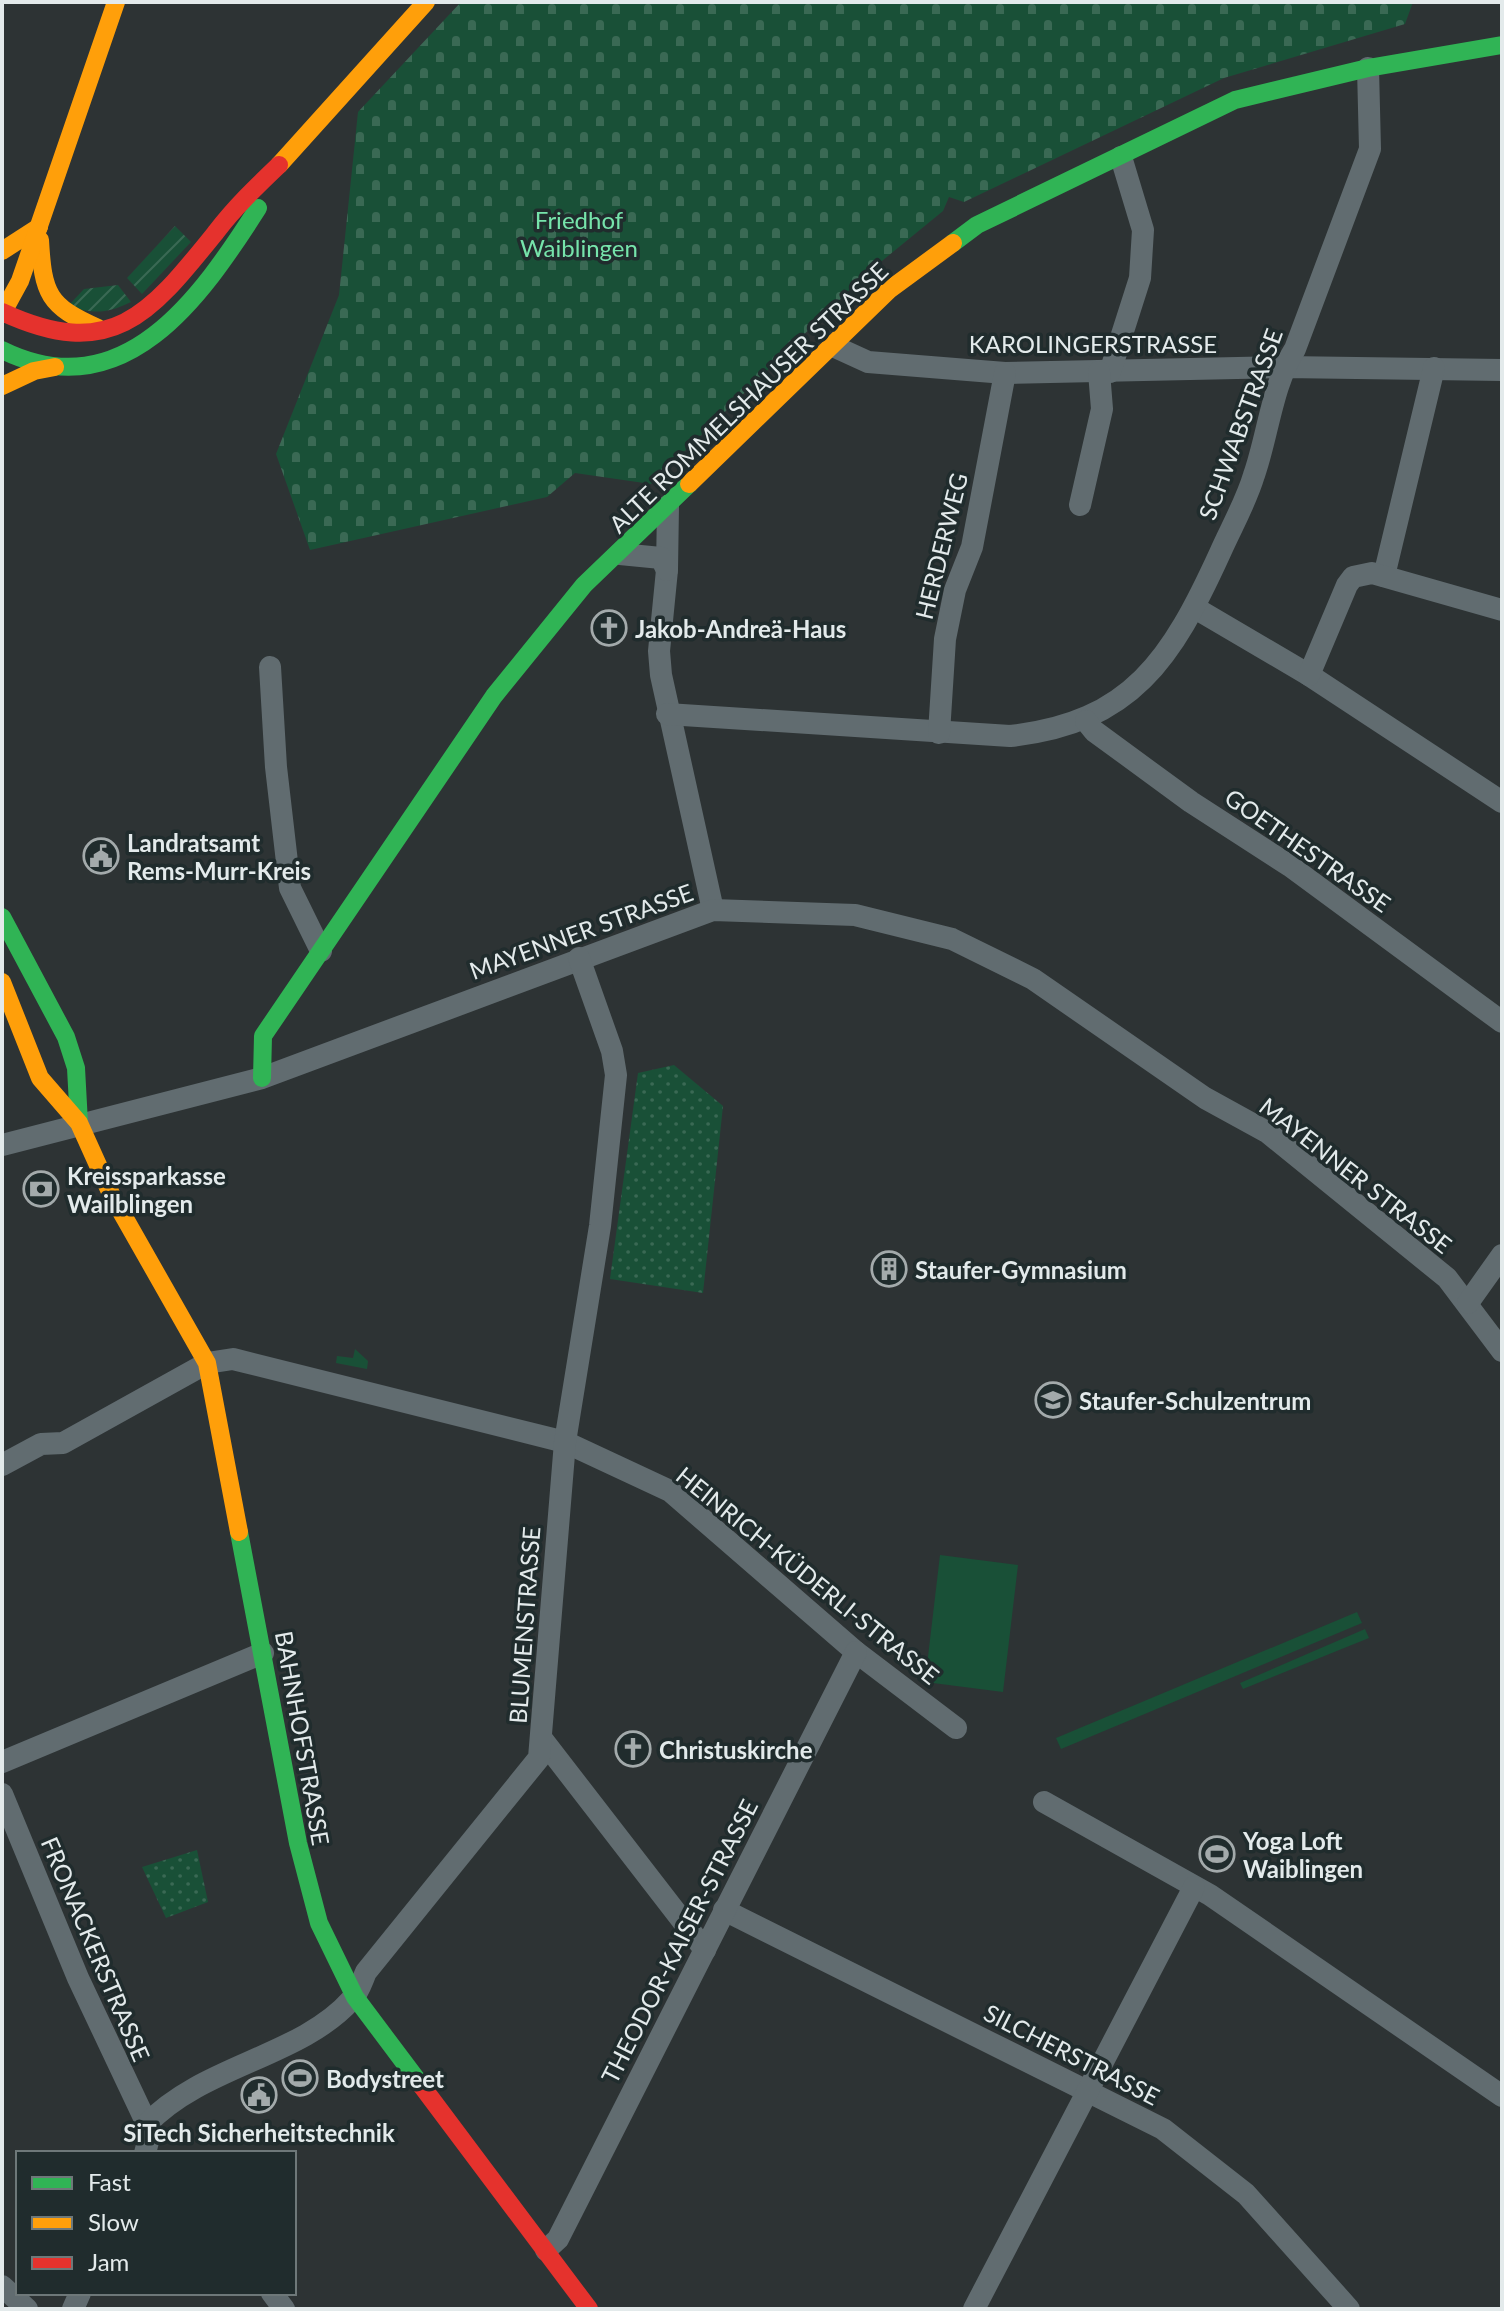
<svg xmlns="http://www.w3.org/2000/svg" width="1504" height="2311" viewBox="0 0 1504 2311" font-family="Lato,sans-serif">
  <defs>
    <pattern id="grass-tufts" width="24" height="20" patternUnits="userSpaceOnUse" patternTransform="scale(2)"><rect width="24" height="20" fill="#195037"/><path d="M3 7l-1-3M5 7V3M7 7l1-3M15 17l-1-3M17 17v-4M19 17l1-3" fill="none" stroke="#3a6954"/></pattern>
    <pattern id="cemetery-stones" width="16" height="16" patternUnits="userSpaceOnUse" patternTransform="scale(2)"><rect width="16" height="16" fill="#195037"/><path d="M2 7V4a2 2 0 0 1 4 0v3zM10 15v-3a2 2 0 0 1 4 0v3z" fill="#3a6954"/></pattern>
    <pattern id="park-dots" width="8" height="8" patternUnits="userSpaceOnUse" patternTransform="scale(2)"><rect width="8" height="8" fill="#195037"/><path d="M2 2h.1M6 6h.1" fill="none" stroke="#3a6954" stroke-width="1.8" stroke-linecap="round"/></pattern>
    <pattern id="garden-furrows" width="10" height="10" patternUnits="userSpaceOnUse" patternTransform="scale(2)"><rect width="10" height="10" fill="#195037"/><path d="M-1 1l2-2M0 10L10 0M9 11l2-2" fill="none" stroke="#3a6954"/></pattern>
  </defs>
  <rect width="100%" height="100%" fill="#2d3334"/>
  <path fill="url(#grass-tufts)" d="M355 1349 368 1361 367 1369 336 1363 337 1356 353 1358Z"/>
  <path fill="url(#cemetery-stones)" d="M461 2H1413L1405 24 1224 78 964 202 949 197 943 211 866 274 651 484 575 473 547 497 310 550 276 454 339 295 358 112Z"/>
  <g fill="url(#park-dots)">
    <path d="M674 1065 723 1106 703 1293 610 1279 638 1073Z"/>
    <path d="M197 1850 208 1902 166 1918 142 1867Z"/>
  </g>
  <g fill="url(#garden-furrows)">
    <path d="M175 226 191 242 142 294 127 278Z"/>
    <path d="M118 285 131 302C106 314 94 314 68 306L84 289Z"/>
  </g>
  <g fill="#195037">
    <path d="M940 1555 1018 1565 1003 1692 925 1682Z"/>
    <path d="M1357 1612 1362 1623 1061 1749 1056 1738Z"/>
    <path d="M1365 1629 1369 1638 1243 1689 1240 1683Z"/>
  </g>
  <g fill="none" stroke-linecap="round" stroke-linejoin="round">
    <g stroke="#616c70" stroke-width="22">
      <path d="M833 346 868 362 1005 373 1284 367 1502 370"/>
      <path d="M1110 372 1140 278 1143 230 1121 157"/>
      <path d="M1080 505 1102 409 1099 372"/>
      <path d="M668 506 667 570 659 651 661 675 713 910"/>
      <path d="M620 554 661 558 667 570"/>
      <path d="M1384 576 1434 368"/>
      <path d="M1195 608 1309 675 1502 802"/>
      <path d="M270 667 276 767 290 888 321 951"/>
      <path d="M1309 675 1347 585 1353 577 1372 573 1502 610"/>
      <path d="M667 714 1010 736C1132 723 1172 658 1220 553 1231 528 1246 502 1254 475 1268 435 1272 385 1295 349L1370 149 1368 68"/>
      <path d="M1086 721 1094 731 1191 802 1290 866 1502 1022"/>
      <path d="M939 733 945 639 955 590 972 547 1005 373"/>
      <path d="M2 1145 262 1078 713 910 855 915 952 939 1033 979 1205 1098 1267 1132 1447 1278 1502 1351"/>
      <path d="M1468 1303 1502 1255"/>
      <path d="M2 1465 41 1444 63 1443 207 1363 233 1359 565 1442 670 1491 856 1652 956 1728"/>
      <path d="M542 1739 705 1950"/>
      <path d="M2 1762 263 1653"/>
      <path d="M2 1794 78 1978 147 2124 149 2138 145 2153"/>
      <path d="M1044 1802 1210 1895 1502 2096"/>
      <path d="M724 1910 1163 2129 1246 2194 1349 2309"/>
      <path d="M147 2124C203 2065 301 2057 352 1999 359 1992 362 1981 366 1972L539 1758 565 1442 600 1226 616 1075 612 1051 579 958"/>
      <path d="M546 2250 558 2239 856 1652"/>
      <path d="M2 2286 27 2309"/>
      <path d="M272 2293 284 2309"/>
      <path d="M73 2309 80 2293"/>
      <path d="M974 2309 1194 1887"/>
    </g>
    <g stroke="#30b455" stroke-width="18">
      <path d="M953 243 977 225 1235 100 1368 68 1502 45"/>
      <path d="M2 350C124 410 201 297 258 208"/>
      <path d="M2 917 66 1037 76 1068 79 1123"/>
      <path d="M262 1078 263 1036 494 696 584 585 689 484"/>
      <path d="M239 1532 298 1843 319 1923 355 1997 421 2085"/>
    </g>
    <g stroke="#ff9f0a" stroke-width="18">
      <path d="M279 165 426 2"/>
      <path d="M40 240C43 294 48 306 98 328"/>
      <path d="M2 251 39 227"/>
      <path d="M2 314 20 281 116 2"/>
      <path d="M2 386 34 371 55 367"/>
      <path d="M689 484 889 290 953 243"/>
      <path d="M2 982 40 1078 79 1123 111 1194 207 1363 239 1532"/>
    </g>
    <g stroke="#e5322d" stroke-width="18">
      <path d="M2 312C112 363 150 314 216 232 235 207 257 186 279 165"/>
      <path d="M421 2085 589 2309"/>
    </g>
  </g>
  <defs>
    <symbol id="church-ring" viewBox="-11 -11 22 22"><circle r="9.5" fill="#202c2d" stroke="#a3aaab" stroke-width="1.5"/><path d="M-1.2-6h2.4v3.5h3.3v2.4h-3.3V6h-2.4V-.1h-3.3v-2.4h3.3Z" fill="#a3aaab"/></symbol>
    <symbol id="civic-ring" viewBox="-11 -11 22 22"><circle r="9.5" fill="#202c2d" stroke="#a3aaab" stroke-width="1.5"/><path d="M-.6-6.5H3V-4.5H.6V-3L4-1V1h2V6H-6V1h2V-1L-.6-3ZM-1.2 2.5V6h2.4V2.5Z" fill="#a3aaab"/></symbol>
    <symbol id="bank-ring" viewBox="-11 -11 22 22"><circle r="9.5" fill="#202c2d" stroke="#a3aaab" stroke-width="1.5"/><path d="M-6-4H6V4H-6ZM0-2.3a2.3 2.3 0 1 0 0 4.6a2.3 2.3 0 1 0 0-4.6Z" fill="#a3aaab"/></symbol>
    <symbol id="building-ring" viewBox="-11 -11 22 22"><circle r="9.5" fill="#202c2d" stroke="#a3aaab" stroke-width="1.5"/><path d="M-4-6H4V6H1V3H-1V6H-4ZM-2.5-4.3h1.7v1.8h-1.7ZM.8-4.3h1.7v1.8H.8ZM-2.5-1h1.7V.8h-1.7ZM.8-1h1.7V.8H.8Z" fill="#a3aaab"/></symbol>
    <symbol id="school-ring" viewBox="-11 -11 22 22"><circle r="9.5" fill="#202c2d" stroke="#a3aaab" stroke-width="1.5"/><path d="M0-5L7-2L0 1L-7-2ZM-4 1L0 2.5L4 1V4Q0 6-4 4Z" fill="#a3aaab"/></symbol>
    <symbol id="stadium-ring" viewBox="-11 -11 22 22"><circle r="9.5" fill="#202c2d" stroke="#a3aaab" stroke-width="1.5"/><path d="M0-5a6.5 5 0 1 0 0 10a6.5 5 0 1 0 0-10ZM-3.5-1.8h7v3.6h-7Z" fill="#a3aaab"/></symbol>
  </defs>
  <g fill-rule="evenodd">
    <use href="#church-ring" x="589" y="608" width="40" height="40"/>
    <use href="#civic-ring" x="81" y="836" width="40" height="40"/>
    <use href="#bank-ring" x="21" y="1169" width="40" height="40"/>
    <use href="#building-ring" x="869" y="1249" width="40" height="40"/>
    <use href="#school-ring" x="1033" y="1380" width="40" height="40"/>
    <use href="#church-ring" x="613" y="1729" width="40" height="40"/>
    <use href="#stadium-ring" x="1197" y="1834" width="40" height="40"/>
    <use href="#stadium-ring" x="280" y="2058" width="40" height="40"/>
    <use href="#civic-ring" x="239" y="2075" width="40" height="40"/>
  </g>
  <g text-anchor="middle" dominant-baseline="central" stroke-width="7" stroke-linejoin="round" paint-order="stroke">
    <g font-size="24" fill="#76e4ab" stroke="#202c2d">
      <text x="579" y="219">Friedhof<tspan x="579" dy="28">Waiblingen</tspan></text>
    </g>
    <g font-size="24" fill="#e3eaeb" stroke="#202c2d">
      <text x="1093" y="343">KAROLINGERSTRASSE</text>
      <text transform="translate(748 397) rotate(-44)">ALTE ROMMELSHAUSER STRASSE</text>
      <text transform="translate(1240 424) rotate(-70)">SCHWABSTRASSE</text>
      <text transform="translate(941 546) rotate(-76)">HERDERWEG</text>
      <text transform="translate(1308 850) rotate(35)">GOETHESTRASSE</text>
      <text transform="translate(581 931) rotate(-20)">MAYENNER STRASSE</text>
      <text transform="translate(1356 1175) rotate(38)">MAYENNER STRASSE</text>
      <text transform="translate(808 1575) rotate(39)">HEINRICH-KÜDERLI-STRASSE</text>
      <text transform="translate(524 1625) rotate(-86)">BLUMENSTRASSE</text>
      <text transform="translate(303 1738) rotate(80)">BAHNHOFSTRASSE</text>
      <text transform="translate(679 1941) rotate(-63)">THEODOR-KAISER-STRASSE</text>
      <text transform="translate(96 1949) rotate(67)">FRONACKERSTRASSE</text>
      <text transform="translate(1072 2054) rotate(27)">SILCHERSTRASSE</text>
    </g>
    <g font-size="24" font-weight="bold" fill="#e3eaeb" stroke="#202c2d" text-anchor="start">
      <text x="635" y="628">Jakob-Andreä-Haus</text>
      <text x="127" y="842">Landratsamt<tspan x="127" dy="28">Rems-Murr-Kreis</tspan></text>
      <text x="67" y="1175">Kreissparkasse<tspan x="67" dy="28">Wailblingen</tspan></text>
      <text x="915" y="1269">Staufer-Gymnasium</text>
      <text x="1079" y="1400">Staufer-Schulzentrum</text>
      <text x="659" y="1749">Christuskirche</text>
      <text x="1243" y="1840">Yoga Loft<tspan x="1243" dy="28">Waiblingen</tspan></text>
      <text x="326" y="2078">Bodystreet</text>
      <text x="259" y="2132" text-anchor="middle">SiTech Sicherheitstechnik</text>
    </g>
  </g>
  <rect width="1504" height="2311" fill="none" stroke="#e3eaeb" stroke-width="8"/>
  <rect x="16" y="2151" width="280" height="144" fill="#202c2d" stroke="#6e7879" stroke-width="2"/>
  <rect x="32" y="2177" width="40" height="12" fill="#30b455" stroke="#6e7879" stroke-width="2"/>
  <text x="88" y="2191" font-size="24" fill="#e3eaeb">Fast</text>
  <rect x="32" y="2217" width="40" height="12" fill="#ff9f0a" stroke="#6e7879" stroke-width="2"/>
  <text x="88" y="2231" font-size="24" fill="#e3eaeb">Slow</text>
  <rect x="32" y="2257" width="40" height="12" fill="#e5322d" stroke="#6e7879" stroke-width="2"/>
  <text x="88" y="2271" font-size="24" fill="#e3eaeb">Jam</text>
</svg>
